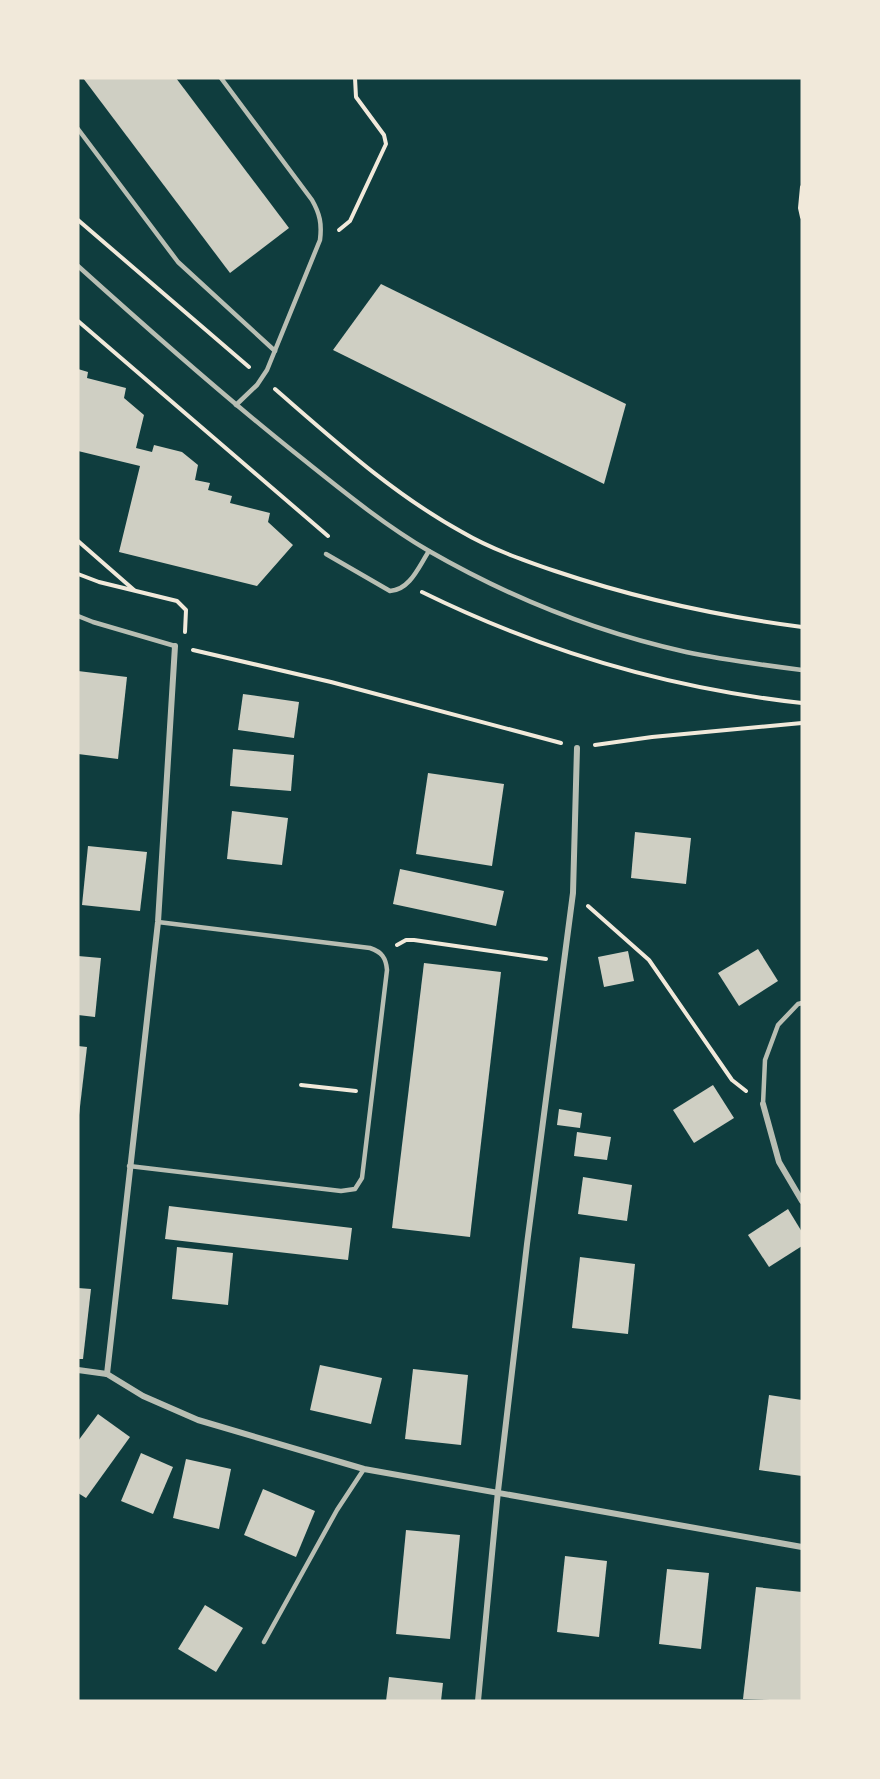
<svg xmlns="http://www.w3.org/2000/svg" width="880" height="1779" viewBox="0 0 880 1779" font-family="'Source Sans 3',sans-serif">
  <rect width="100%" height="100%" fill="#0f3d3e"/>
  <g fill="#cfcfc3">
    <path d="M83 78H176L289 228 230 273Z"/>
    <path d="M381 284 626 404 604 484 333 350Z"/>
    <path d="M78 369 88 372 87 378 126 388 124 398 144 415 136 448 152 452 154 445 182 452 198 465 195 480 210 483 208 490 232 496 230 503 270 513 268 522 293 545 257 586 119 552 140 466 78 451Z"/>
    <path d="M78 671 127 677 118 759 78 754Z"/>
    <path d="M243 694 299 702 294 738 238 730Z"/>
    <path d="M233 749 294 755 291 791 230 786Z"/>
    <path d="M428 773 504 784 492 866 416 854Z"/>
    <path d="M232 811 288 818 282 865 227 859Z"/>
    <path d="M635 832 691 838 686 884 631 878Z"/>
    <path d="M88 846 147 852 140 911 82 905Z"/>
    <path d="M400 869 504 891 496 926 393 904Z"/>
    <path d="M758 949 778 981 739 1006 718 973Z"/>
    <path d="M628 951 634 981 604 987 598 957Z"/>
    <path d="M78 956 101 958 95 1017 78 1015Z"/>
    <path d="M424 963 501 972 470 1237 392 1228Z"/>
    <path d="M78 1046 87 1047 79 1115 78 1114Z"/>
    <path d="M713 1085 734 1118 694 1143 673 1110Z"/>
    <path d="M559 1109 582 1113 580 1128 557 1125Z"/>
    <path d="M577 1132 611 1137 607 1160 574 1156Z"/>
    <path d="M583 1177 632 1185 627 1221 578 1214Z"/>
    <path d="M169 1206 352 1228 348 1260 165 1239Z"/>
    <path d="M788 1209 802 1232V1246L769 1267 748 1235Z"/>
    <path d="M177 1247 233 1253 228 1305 172 1299Z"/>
    <path d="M580 1257 635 1264 628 1334 572 1328Z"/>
    <path d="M78 1288 91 1289 83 1359H78Z"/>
    <path d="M320 1365 382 1378 371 1424 310 1410Z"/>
    <path d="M413 1369 468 1375 461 1445 405 1439Z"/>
    <path d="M769 1395 802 1400V1476L759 1470Z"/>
    <path d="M98 1414 130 1437 86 1498 78 1493V1441Z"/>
    <path d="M141 1453 173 1467 153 1514 121 1501Z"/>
    <path d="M186 1459 231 1469 219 1529 173 1518Z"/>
    <path d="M263 1489 315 1511 296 1557 244 1535Z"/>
    <path d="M406 1530 460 1535 450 1639 396 1634Z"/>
    <path d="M565 1556 607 1561 599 1637 557 1632Z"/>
    <path d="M667 1569 709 1573 701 1649 659 1644Z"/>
    <path d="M756 1587 802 1592V1701L743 1699Z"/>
    <path d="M205 1605 243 1628 216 1672 178 1649Z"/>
    <path d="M389 1677 443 1683 441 1701H386Z"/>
  </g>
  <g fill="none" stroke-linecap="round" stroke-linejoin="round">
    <g stroke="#f1e9da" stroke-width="4">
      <path d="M802 187 800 208 802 217"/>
      <path d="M78 220 249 367"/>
      <path d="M339 230 350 221 386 144 384 135 356 97 355 78"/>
      <path d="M78 321 328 536"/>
      <path d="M275 389C335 441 393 494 462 532 491 549 523 560 555 571 635 598 718 616 802 627"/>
      <path d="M78 541 134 590"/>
      <path d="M78 574 99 582 177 601 186 610 185 632"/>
      <path d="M422 592C544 652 667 688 802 703"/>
      <path d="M193 650 331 682 561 743"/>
      <path d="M595 745 652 737 802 723"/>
      <path d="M588 906 649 960 732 1080 746 1091"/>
      <path d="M397 945 406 940H414L546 959"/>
      <path d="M301 1085 356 1091"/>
    </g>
    <g stroke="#b8beb3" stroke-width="4.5">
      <path d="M221 78 312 200C320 214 322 224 320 240L267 370 257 385 236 405"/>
      <path d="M78 129 178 262 275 351"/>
      <path d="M78 266C149 330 220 393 294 452 338 487 381 523 429 551 509 597 596 632 686 652 724 660 763 665 802 670"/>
      <path d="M326 554 390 591C410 590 419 566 429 551"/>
      <path d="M78 616 93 622 175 646"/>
      <path d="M763 1104 765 1060 778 1025 798 1004 802 1003"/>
      <path d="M129 1166 341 1191 355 1189 362 1178 387 970C386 958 382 952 370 948L158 922"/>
      <path d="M264 1642 337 1510 364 1469"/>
    </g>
    <g stroke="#b8beb3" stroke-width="6">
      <path d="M763 1104 779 1162 802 1201"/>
      <path d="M78 1370 107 1374 143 1396 198 1420 364 1469 802 1547"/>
      <path d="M107 1374 158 922 175 646"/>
      <path d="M478 1701 498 1491 527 1244 573 893 577 748"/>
    </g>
  </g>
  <rect width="880" height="1779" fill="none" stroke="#f1e9da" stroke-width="159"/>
</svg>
